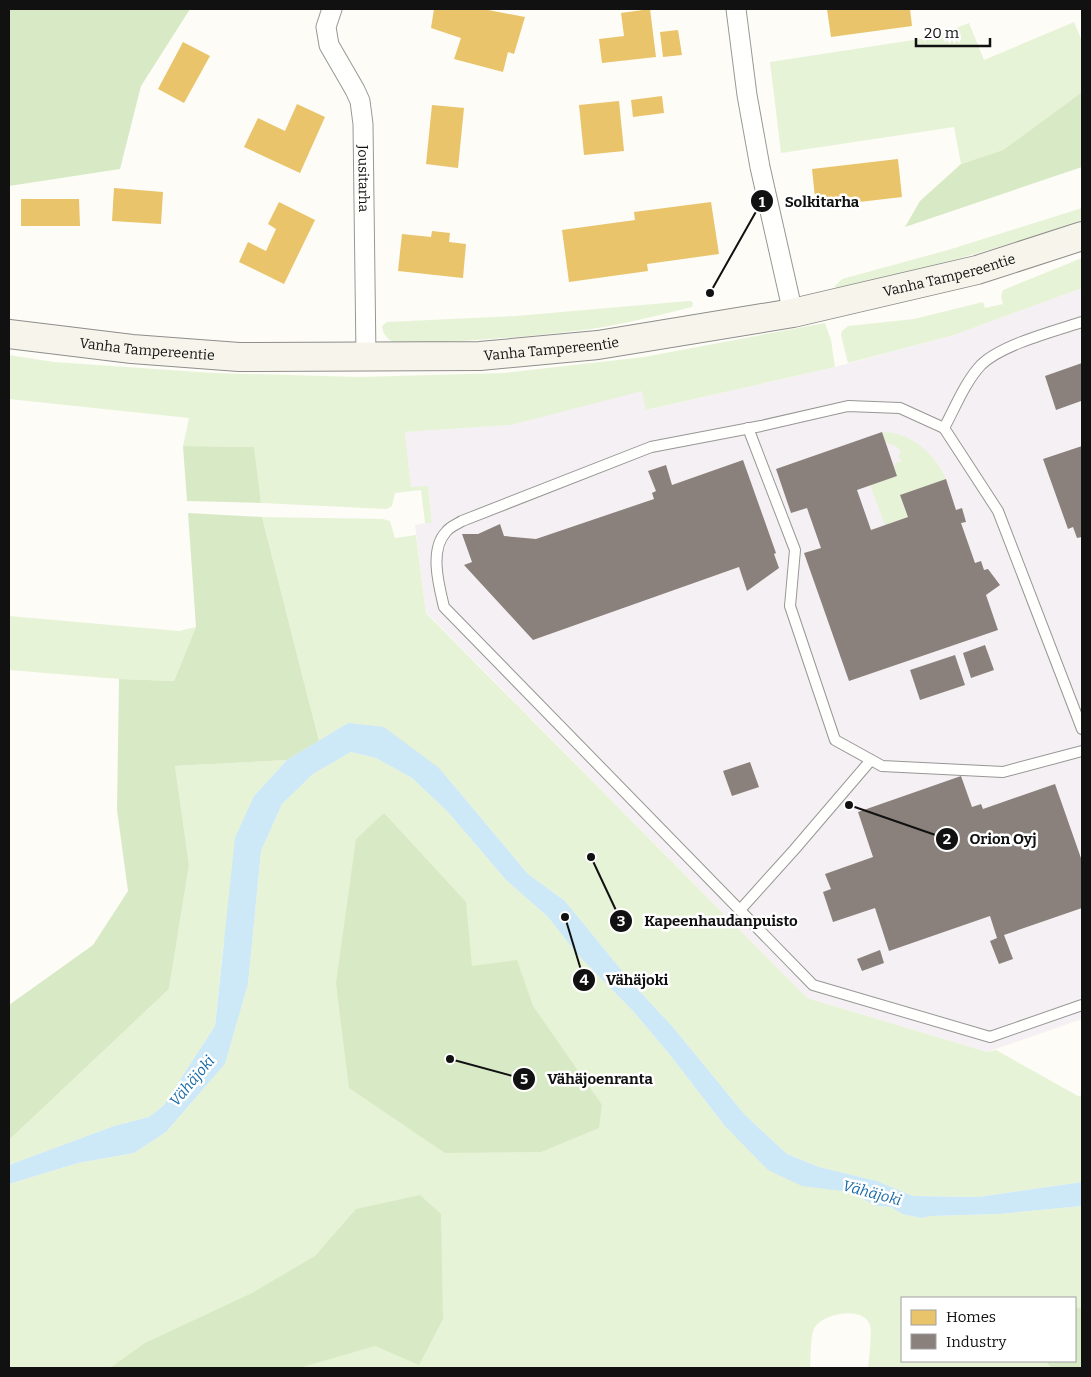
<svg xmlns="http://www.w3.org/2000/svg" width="1091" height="1377" viewBox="0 0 1091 1377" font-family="Bitter,serif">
  <rect width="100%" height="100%" fill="#fdfcf7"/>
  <path fill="#f5f0f3" d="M1082 288V1019L987 1052 807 998 426 612 415 525 432 522 428 487H411L405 432 511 425 642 390 647 410 835 367 954 335Z"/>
  <g fill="#e7f3d7" fill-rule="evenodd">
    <path d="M1074 22 1082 41V92L1003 150 961 164 954 127 781 153 770 62 933 37 969 23 984 60Z"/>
    <path d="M1082 208V220C1003 247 921 271 839 288L834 287 842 279 948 250Z"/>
    <path d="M1082 258V288L954 335 848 363 841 335 842 331 848 326 914 319 983 302 985 308 1003 304 1001 296 1003 290Z"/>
    <path d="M688 301H691L693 303 692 307C656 316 620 325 584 330 523 338 461 341 400 345 391 342 383 337 382 326L387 322 516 316Z"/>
    <path d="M825 323 831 340 835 367 646 410 642 391 511 425 405 432 411 487 428 486 432 523H425L421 490 395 493 392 506 387 509 261 503 253 447 183 446 189 418 9 399V355L54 362 213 373 360 377 504 373 644 357Z"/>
    <path d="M882 432C911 432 935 454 946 479L908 517 885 525 870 485 897 476 894 467 896 462H901V459L898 458 901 451 896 446 885 442Z"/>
    <path d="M262 517 383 519 390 521 395 538 416 535 426 613 807 998 987 1052 996 1050 1078 1096 1082 1095V1182L978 1197 913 1196 877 1181 819 1167 787 1154 745 1115 672 1026 632 983 565 901 528 874 439 768 348 723 319 741Z"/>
    <path d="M9 616 179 631 196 627 174 681 119 679 9 670Z"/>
    <path d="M351 752 376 758 412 778 448 812 506 880 548 917 578 955 633 1011 670 1055 724 1125 831 1189 850 1192 876 1206 891 1207 902 1214 921 1218 931 1216 999 1214 1082 1206V1368H868C869 1359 872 1333 870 1325 864 1305 821 1313 814 1329 810 1338 811 1358 810 1368H9V1184L78 1163 134 1153 166 1132 225 1064 248 984 261 851 282 804 313 774ZM902 1298H1075V1361H902Z"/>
    <path d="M287 760 254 796 223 948 215 1026 163 1106 149 1117 114 1126 9 1165V1140L169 989 189 865 175 766Z"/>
  </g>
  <g fill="#d8eac5">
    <path d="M9 9H190L141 86 120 169 9 186Z"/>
    <path d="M1082 92V167L905 227 920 201 961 164 1003 150Z"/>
    <path d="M183 446 254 447 261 503 187 501Z"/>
    <path d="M188 513 262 517 319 741 287 760 175 766 189 865 169 989 9 1140V1005L93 945 128 891 117 810 119 679 174 681 196 627Z"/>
    <path d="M384 813 466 902 472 966 517 960 533 1006 602 1105 599 1128 541 1152 445 1153 349 1088 336 983 356 839Z"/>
    <path d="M420 1195 441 1214 443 1319 419 1365 375 1346 299 1368H110L145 1343 252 1293 315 1256 356 1209Z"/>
    <path d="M1075 1307 1082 1309V1368H1051L1046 1361H1075Z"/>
  </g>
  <path fill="#cde8f7" d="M348 723 384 727 439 768 528 874 565 901 632 983 672 1026 745 1115 787 1154 819 1167 877 1181 913 1196 978 1197 1082 1182V1206L999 1214 931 1216 921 1218 902 1214 891 1207 876 1206 850 1192 802 1186 768 1170 724 1125 670 1055 633 1011 578 955 548 917 506 880 448 812 412 778 376 758 351 752 313 774 282 804 261 851 248 984 225 1064 166 1132 134 1153 78 1163 9 1184V1165L114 1126 149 1117 163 1106 215 1026 235 838 254 796 287 760Z"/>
  <g fill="#e9c46a">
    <path d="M434 9H483L525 17 514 54 508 52 503 72 454 59 461 38 431 28Z"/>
    <path d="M650 9 656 57 602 63 599 39 624 36 621 13Z"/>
    <path d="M827 9H910L912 26 831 37Z"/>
    <path d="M678 30 682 55 663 57 660 32Z"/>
    <path d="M183 42 210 56 184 103 158 89Z"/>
    <path d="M662 96 664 113 633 117 631 100Z"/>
    <path d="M619 101 624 151 584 155 579 105Z"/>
    <path d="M297 104 325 117 300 173 244 147 258 118 285 131Z"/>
    <path d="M432 105 464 108 458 168 426 164Z"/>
    <path d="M898 159 902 197 816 207 812 169Z"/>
    <path d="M114 188 163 192 161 224 112 221Z"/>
    <path d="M21 199H79L80 226H21Z"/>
    <path d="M279 202 315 220 284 284 239 262 248 242 266 251 276 229 268 224Z"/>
    <path d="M711 202 719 254 647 264 648 271 569 282 562 230 635 220 634 212Z"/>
    <path d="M432 231 450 233 449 242 466 244 463 278 398 271 402 234 431 237Z"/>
  </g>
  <g fill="#8a817c">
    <path d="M1082 363V405L1081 401 1056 410 1045 376Z"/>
    <path d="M882 432 897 476 857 490 871 530 908 517 900 495 946 479 956 510 962 508 966 522 961 523 975 563 981 561 984 570 988 569 1000 585 986 595 998 630 849 681 804 553 821 548 807 508 791 513 776 469Z"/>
    <path d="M1082 446V537L1077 538 1073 527 1068 529 1043 459Z"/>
    <path d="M743 460 776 553 774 554 779 568 747 591 739 567 533 640 464 565 472 562 462 534H478L500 524 504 536 536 539 654 499 652 493 656 491 648 471 666 465 672 485Z"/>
    <path d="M985 645 994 670 971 678 963 653Z"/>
    <path d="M955 655 965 685 920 700 910 670Z"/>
    <path d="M750 762 759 787 732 796 723 771Z"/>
    <path d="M961 776 972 807 981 804 983 809 1055 784 1082 861V908L1004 935 1013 959 999 964 990 941 997 938 990 916 889 951 875 908 833 922 823 892 831 889 825 874 873 857 858 812Z"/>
    <path d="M880 950 884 963 862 971 857 959Z"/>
  </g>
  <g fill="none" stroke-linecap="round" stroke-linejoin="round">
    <defs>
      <g id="lane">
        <path d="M748 428 795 550 790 606 835 740 882 766 1003 772 1082 751"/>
        <path d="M944 428C955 408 965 382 981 365 1001 345 1054 331 1082 322"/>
        <path d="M1082 729 998 511 944 428 900 408 848 406 761 426 651 447 462 521C457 524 449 527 446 532 429 550 439 586 444 607L813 985 990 1037 1082 1005"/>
        <path d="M740 910 794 850 871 760"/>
      </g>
      <g id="street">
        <path id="s1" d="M332 9 326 27 329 45 355 90 360 101 363 124 366 357"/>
        <path d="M736 9 747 95 760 167 793 313"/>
      </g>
      <g id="secondary">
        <path id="s2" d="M9 334 132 349 239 357 480 356 598 345 793 313 977 270 1082 236"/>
      </g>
    </defs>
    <use href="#lane" stroke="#979795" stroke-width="12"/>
    <use href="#street" stroke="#979795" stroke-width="21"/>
    <use href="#secondary" stroke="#8e8d8b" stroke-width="30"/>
    <use href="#lane" stroke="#fffffe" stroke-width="10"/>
    <use href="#street" stroke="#fffffe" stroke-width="19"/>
    <use href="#secondary" stroke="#f6f4eb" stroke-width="28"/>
  </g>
  <g text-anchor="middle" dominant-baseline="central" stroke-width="5" stroke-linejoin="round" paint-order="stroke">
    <g font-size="14" fill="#111" stroke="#fff">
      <text stroke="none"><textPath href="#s1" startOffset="179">Jousitarha</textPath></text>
      <text stroke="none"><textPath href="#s2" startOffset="949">Vanha Tampereentie</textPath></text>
      <text stroke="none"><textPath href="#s2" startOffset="544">Vanha Tampereentie</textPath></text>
      <text stroke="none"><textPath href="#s2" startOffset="139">Vanha Tampereentie</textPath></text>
    </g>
    <g font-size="15" font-style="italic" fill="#1768a6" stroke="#fff">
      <text transform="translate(192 1081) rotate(-50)">Vähäjoki</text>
      <text transform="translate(872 1193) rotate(15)">Vähäjoki</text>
    </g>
  </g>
  <path fill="none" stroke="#111" stroke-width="2" d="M710 293L762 201M849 805L947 839M591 857L621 921M565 917L584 980M450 1059L524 1079"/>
  <g fill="#111" stroke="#fff" stroke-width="2">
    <circle cx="710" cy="293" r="5"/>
    <circle cx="849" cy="805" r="5"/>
    <circle cx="591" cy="857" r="5"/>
    <circle cx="565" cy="917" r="5"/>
    <circle cx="450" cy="1059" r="5"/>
    <circle cx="762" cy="201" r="12"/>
    <circle cx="947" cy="839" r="12"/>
    <circle cx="621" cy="921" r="12"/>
    <circle cx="584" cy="980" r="12"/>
    <circle cx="524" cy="1079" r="12"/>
  </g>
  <g font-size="15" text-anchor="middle" font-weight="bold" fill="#fff">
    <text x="762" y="207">1</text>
    <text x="947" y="844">2</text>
    <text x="621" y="926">3</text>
    <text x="584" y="985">4</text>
    <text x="524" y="1084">5</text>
  </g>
  <g font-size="15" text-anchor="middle" font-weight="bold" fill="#111" stroke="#fff" stroke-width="5" stroke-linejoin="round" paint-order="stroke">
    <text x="822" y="207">Solkitarha</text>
    <text x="1003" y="844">Orion Oyj</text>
    <text x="721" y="926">Kapeenhaudanpuisto</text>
    <text x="637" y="985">Vähäjoki</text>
    <text x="600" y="1084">Vähäjoenranta</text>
  </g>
  <rect width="1091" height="1377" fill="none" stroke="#111111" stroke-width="20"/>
  <rect x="901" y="1297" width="175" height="65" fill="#ffffff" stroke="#a0a0a0"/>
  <rect x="911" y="1310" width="25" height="15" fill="#e9c46a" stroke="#a0a0a0"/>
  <text x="946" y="1322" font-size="15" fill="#111111">Homes</text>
  <rect x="911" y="1334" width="25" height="15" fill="#8a817c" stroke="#a0a0a0"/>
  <text x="946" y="1347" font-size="15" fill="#111111">Industry</text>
  <path d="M916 38v8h74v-8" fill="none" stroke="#111111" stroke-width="2.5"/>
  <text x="924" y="38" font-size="15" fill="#111111" stroke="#ffffff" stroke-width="4" paint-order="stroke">20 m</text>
</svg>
